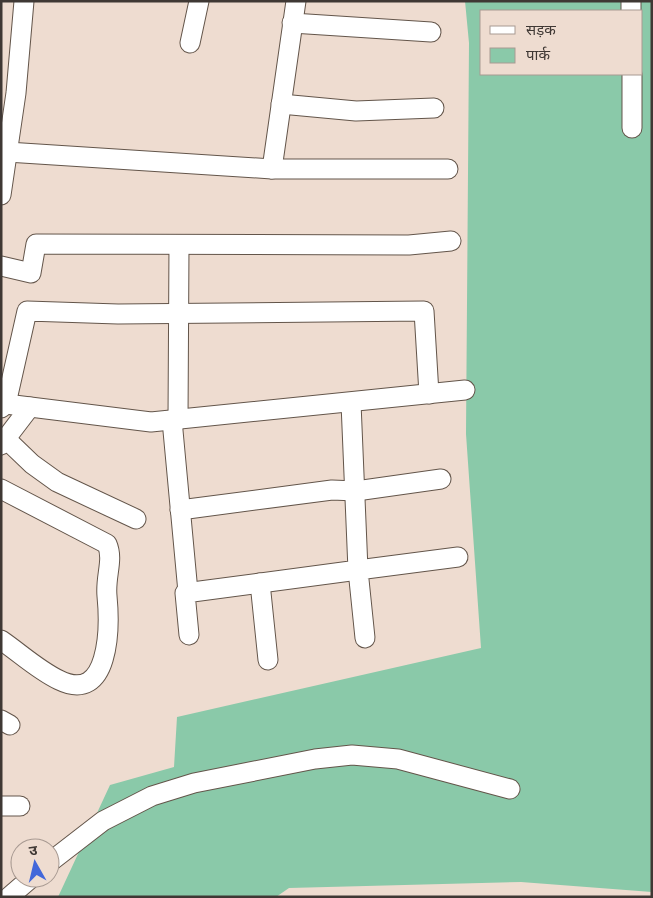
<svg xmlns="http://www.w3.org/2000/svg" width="653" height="898" viewBox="0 0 653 898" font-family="Lato,'Noto Sans Devanagari',sans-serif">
  <rect width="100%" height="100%" fill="#eedcd0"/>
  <path fill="#8ac9a9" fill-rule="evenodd" d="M465 1H652V892L521 882 289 888 276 897H58L110 785 174 767 177 717 481 648 466 434 469 43ZM482 11H642V74H482Z"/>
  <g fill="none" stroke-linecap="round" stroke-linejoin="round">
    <defs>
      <g id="street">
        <path d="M631 1V11"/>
        <path d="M292 23 431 32"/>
        <path d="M190 43 199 1"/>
        <path d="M632 74V128"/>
        <path d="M281 104 356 111 434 108"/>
        <path d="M7 152 272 169H448"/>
        <path d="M272 169 296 1"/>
        <path d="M1 195 16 93 24 1"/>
        <path d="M1 266 31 273 36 244 409 245 451 241"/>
        <path d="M6 404 27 311 118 314 424 311 429 394"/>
        <path d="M1 408 6 404 151 422 465 390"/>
        <path d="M172 420 188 592"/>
        <path d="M178 420 179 245"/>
        <path d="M6 439 32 464 57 482 136 519"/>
        <path d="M1 445 30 407"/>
        <path d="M1 489 107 544C114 560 105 576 107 596 110 627 110 705 59 680 38 670 20 653 1 640"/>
        <path d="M180 510 332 490 356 491 441 479"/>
        <path d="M260 583 268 660"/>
        <path d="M189 635 185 593 358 570 351 403"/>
        <path d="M365 638 358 570 458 557"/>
        <path d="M1 720 10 725"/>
        <path d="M1 806H20"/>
        <path d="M50 862 103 821 152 796 194 783 315 759 352 755 398 759 510 789"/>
        <path d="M9 897 31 878"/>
      </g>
    </defs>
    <use href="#street" stroke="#63554a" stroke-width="21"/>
    <use href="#street" stroke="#fff" stroke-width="19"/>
  </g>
  <rect width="653" height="898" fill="none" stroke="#3f3834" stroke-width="5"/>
  <rect x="480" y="10" width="162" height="65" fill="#eedcd0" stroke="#a89a92"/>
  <rect x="490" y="26" width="25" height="8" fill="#ffffff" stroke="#a89a92"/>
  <text x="526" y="35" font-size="15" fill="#3f3834">सड़क</text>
  <rect x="490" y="48" width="25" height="15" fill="#8ac9a9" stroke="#a89a92"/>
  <text x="526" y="60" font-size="15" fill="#3f3834">पार्क</text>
  <g transform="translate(35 863) rotate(352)"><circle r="24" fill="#eedcd0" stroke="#a89a92"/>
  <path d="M0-4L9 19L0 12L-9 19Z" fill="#4267da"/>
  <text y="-8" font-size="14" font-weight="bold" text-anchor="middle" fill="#3f3834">उ</text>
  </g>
</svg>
